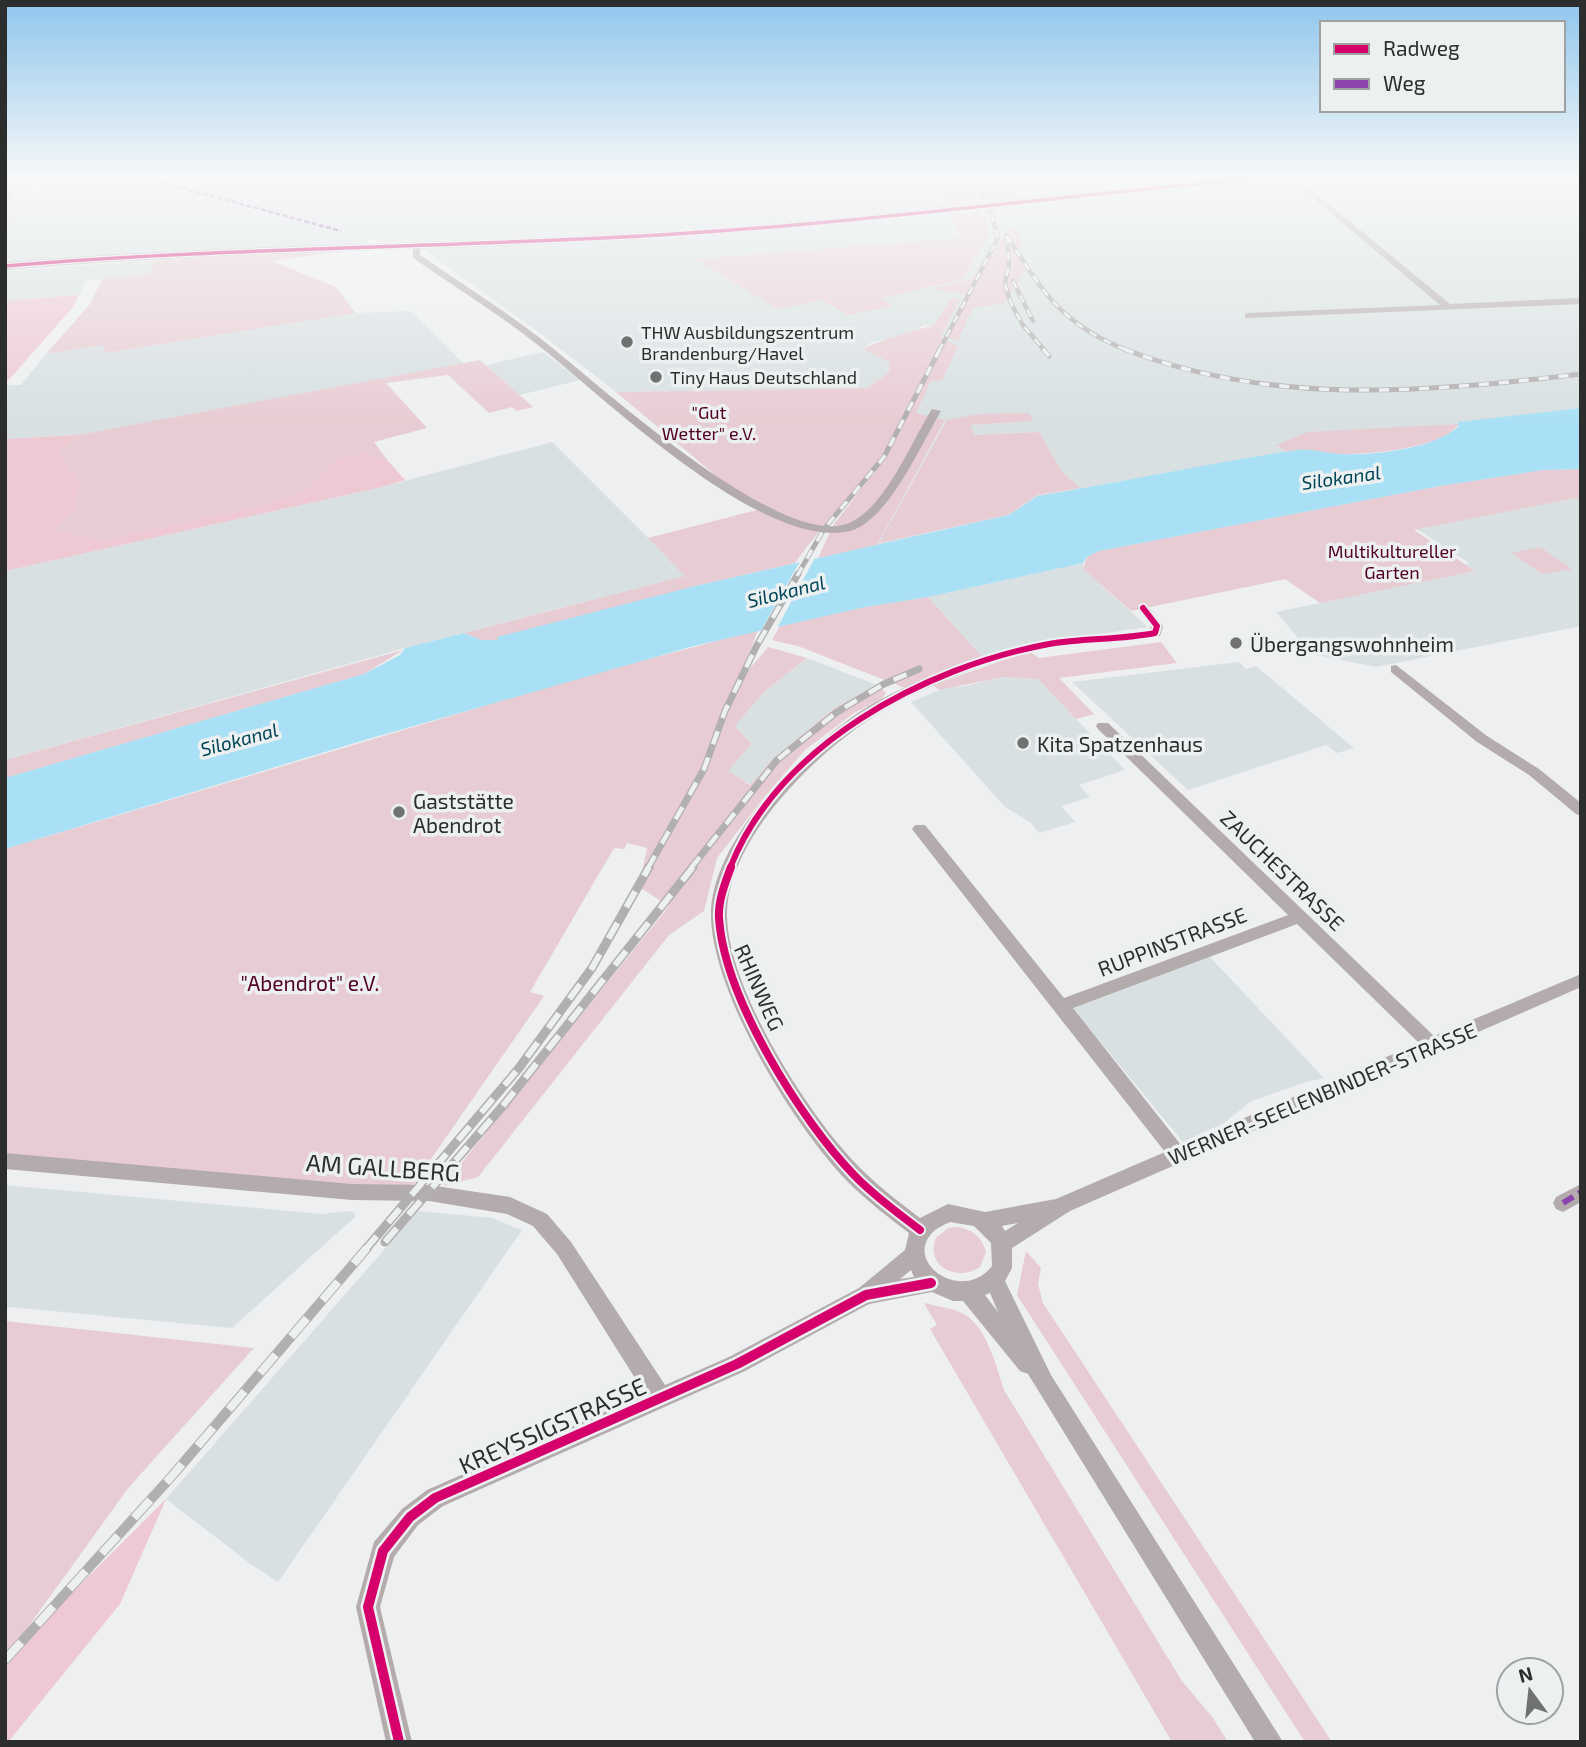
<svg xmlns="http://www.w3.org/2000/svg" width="1586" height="1747" viewBox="0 0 1586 1747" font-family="'Exo 2',sans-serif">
  <rect width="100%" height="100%" fill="#edeff0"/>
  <g fill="#d8e0e2" fill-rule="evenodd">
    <path d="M47 178H949L960 191H935L941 204 934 206 943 214 1102 195 1285 178H1581V408L1277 446 1286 452 1039 496 1009 515 877 545 945 421 915 413 930 382 958 348 941 337 960 299H951L933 326 923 325 913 332 870 343 864 348 890 362 889 372 867 388 616 392 545 337 427 252 430 249 452 246 675 232 390 242 366 238 368 243 10 261 11 259 5 257V220L14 217 6 215 23 196 41 191ZM1013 226 1023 246 1011 247 973 308 958 340 945 337 967 294 933 289 970 279ZM962 238 963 279 880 298 891 305 848 315 822 300ZM947 420 1033 421 970 425 975 435 1039 432 1062 472 1079 488 1037 495 1008 515 879 543Z"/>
    <path d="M986 178H1189L1022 198Z"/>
    <path d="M154 260 149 274 85 281 79 295 5 301V271Z"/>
    <path d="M411 311 464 364 78 435 5 439V385H21L46 354 104 345 106 353 355 313Z"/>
    <path d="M543 352 580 380 520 395 486 365Z"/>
    <path d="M552 442 686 576 405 648 5 760V571L382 487Z"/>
    <path d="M1581 497V626L1376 667 1312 654 1276 612 1474 571 1466 564 1469 563 1417 529Z"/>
    <path d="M1083 563V569L1148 627 1021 645 983 658 928 597Z"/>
    <path d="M807 658 877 685 833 709 773 759 751 785 727 771 751 744 735 726 765 691Z"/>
    <path d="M1239 662 1246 669 1256 666 1354 748 1337 753 1326 745 1188 790 1072 682Z"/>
    <path d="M1004 677 1038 679 1125 770 1079 785 1090 797 1061 806 1075 822 1039 833 1031 823 1005 807 911 702 949 686 961 687Z"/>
    <path d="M1208 955 1324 1078 1299 1084 1250 1102 1224 1123 1183 1142 1070 1005Z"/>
    <path d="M5 1185 321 1214 352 1211 356 1216 232 1328 10 1307 5 1309Z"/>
    <path d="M418 1211 492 1218 522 1230 278 1582 252 1565 166 1499Z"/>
  </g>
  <g fill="#e8ccd3">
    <path d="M21 178H40L30 195 23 196 7 214 15 218 5 220V208Z"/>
    <path d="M949 178H961L970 187 983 188 979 178H986L1022 198 1088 192 938 209 933 205 941 204 935 191H960Z"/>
    <path d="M981 212 989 233 963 279 881 298 892 306 848 315 822 300 778 309 694 259 961 238 949 214Z"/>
    <path d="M1013 226 1024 246 1011 248 1026 269 1005 303 973 308 958 340 944 337 966 294 930 289 970 279Z"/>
    <path d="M356 249 272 261 336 287 355 313 106 353 103 345 46 354 90 304 102 279 149 274 154 260 110 262Z"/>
    <path d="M951 299H960L941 337 958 347 942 380 930 382 916 413 945 420 877 545 818 558 834 524 886 457 903 427C892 433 888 447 881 457 854 494 821 526 795 563L695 586 499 640H481L464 633 685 576 648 538 757 510 616 392 867 388 889 372 890 362 863 349C869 344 926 326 933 326Z"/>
    <path d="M480 360 533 407 517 411 512 407 489 413 448 375 386 383 427 428 374 442 389 462 367 453 339 458 306 490 264 505 105 540 51 531 74 512 80 484 59 453 78 435Z"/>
    <path d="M1029 413 1033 421 970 425 975 435 1039 432 1062 472 1080 488 1037 495 1008 515 879 543 947 420 979 414Z"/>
    <path d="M1459 424C1442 448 1373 454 1345 454 1325 454 1306 448 1286 452L1276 445 1308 432Z"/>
    <path d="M1581 469V497L1414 530 1475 571 1320 603 1285 579 1131 611 1083 569 1087 557 1099 551 1440 486 1543 470Z"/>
    <path d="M1540 547 1572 569 1542 574 1511 553Z"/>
    <path d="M928 597 983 658 905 688 798 646 772 640 780 626 865 607Z"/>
    <path d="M758 630 738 682 768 647 807 658 765 691 735 726 751 744 728 771 750 785 773 759 833 709 877 685 886 693 882 699 854 713 805 750 766 795 717 858 704 911 669 935 478 1177 443 1186 669 906 639 887 647 848 627 843 624 849 614 848 530 992 544 996 413 1185H354L5 1155V849L585 676Z"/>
    <path d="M1161 642 1177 663 1059 678 1094 714 1076 719 1038 679 1004 677 939 690 933 685 1029 651 1039 658Z"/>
    <path d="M403 650 364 674 5 778V760Z"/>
    <path d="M957 1227C972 1229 982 1237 986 1252L980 1267C958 1282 924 1267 936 1238L948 1228Z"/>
    <path d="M1026 1251 1041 1268 1038 1284 1043 1303 1332 1742H1305L1017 1295Z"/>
    <path d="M924 1303C936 1306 951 1308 962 1313 987 1326 996 1366 1004 1390L1182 1681 1213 1718 1228 1742H1172L930 1329 937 1325Z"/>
    <path d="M5 1321 254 1348 129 1487 5 1659Z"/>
  </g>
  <g fill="#eec8d2">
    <path d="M79 295 74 306 5 384V301Z"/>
    <path d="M78 435 59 453 80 484 74 512 51 531 105 540 264 505 306 490 339 458 367 453 389 462 405 480 382 487 5 571V439Z"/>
    <path d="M166 1499 120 1604 8 1742H5V1660Z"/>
  </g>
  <path fill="#aae0f5" d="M1581 408V469L1543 470 1440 486 1099 551 1087 557 1083 563 928 597 865 607 694 646 358 742 5 849V778L364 674 400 655 405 648 464 633 481 640H498L497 637 695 586 1009 515 1038 496C1125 481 1211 463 1297 450 1310 448 1326 453 1339 454 1372 456 1433 449 1458 427V422Z"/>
  <path fill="#edeff0" d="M817 554 776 630 759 634 802 558Z"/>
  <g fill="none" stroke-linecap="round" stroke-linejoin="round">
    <g fill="#b4abad" fill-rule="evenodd">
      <path d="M1289 178H1297L1450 304 1581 298V304L1245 318V314L1248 313 1440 305Z"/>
      <path d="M413 242 420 244V255C462 284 506 311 546 343 599 384 782 552 849 523 886 507 911 442 932 409L941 411C922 443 888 521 850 531 763 552 604 397 539 346 499 314 455 287 413 258Z"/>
      <path d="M1143 604 1147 605 1163 626 1160 636C1123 645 1086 641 1049 648 999 657 949 677 904 699 835 733 725 833 727 917 729 986 797 1095 841 1147 864 1175 892 1197 920 1218L948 1204 985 1212 1056 1199 1165 1152 915 833 912 829 915 825H925L1064 998 1288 915 1098 729 1096 726 1098 723H1108L1434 1036 1581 974V987L1070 1211 1012 1248V1268L1005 1281 1051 1375 1283 1742H1255L1028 1374 1020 1371 963 1301H953L932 1292 869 1304 745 1371 443 1506 418 1525 394 1557 380 1607 412 1742H386L356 1607 374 1542 402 1509 427 1490 645 1394 557 1254 533 1226 507 1214 429 1201 352 1200 5 1169V1153L352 1184 429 1185 510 1197 547 1214 571 1242 665 1385 729 1357 859 1288 905 1250 909 1233C888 1217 867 1201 848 1182 794 1127 714 996 711 918 708 840 813 737 876 702 934 670 1004 646 1070 637 1097 634 1123 636 1149 630L1151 626 1137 608ZM1297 924 1419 1043 1181 1145 1073 1008ZM950 1222 974 1226 991 1243 992 1266C964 1303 905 1265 931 1234 936 1228 944 1225 950 1222ZM1018 1223 1005 1231 1002 1226ZM911 1270 914 1277 900 1279ZM990 1293 998 1312 985 1295Z"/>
      <path d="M1396 665 1487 736 1539 769 1581 803V816L1576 814 1529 775 1477 742 1391 672V666Z"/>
      <path d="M1581 1184V1202L1563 1212 1556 1209 1553 1203 1556 1197Z"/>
    </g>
    <path fill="#b2a9ac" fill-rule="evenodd" d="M1222 178H1266L1261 181C1066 198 871 225 675 237 452 251 228 250 5 270V262C227 244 450 244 673 231 857 220 1039 194 1222 178Z"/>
    <path fill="#b5aeaf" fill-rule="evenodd" d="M7 178H18L11 198 5 201Z"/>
    <defs>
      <g id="rail-far4">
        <path d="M1007 236C1044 294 1062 325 1129 351"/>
        <path d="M1007 236 1009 264 1005 284 1010 301 1022 324 1045 351"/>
        <path d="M1013 281 1033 321"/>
        <path d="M939 351 998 238 989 205 970 178"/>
      </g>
      <g id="rail-far3">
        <path d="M1043 349 1049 356"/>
        <path d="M1124 349C1273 407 1427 392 1581 374"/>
        <path d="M797 576 824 529 884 457 940 349"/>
      </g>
      <g id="rail-far2">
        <path d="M648 868 704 769 725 711 756 647 798 574"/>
        <path d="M691 868 777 760 837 712 884 684 919 669"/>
      </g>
      <g id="rail-far1">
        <path d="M385 1242 502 1107 693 867"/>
        <path d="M365 1250 519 1068 592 968 649 867"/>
      </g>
      <path id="rail" d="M5 1660 172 1476 367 1248"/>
    </defs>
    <use href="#rail-far4" stroke="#b2afb0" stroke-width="4.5"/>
    <use href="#rail-far3" stroke="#b2afb0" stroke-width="5"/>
    <use href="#rail-far2" stroke="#b2afb0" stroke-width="7"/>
    <use href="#rail-far1" stroke="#b2afb0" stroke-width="9"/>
    <use href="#rail" stroke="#b2afb0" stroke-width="10"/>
    <use href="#rail-far4" stroke="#ecf0f1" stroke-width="2.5" stroke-dasharray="8" stroke-linecap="butt"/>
    <use href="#rail-far3" stroke="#ecf0f1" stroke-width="3.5" stroke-dasharray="10" stroke-linecap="butt"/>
    <use href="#rail-far2" stroke="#ecf0f1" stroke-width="4.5" stroke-dasharray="14" stroke-linecap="butt"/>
    <use href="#rail-far1" stroke="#ecf0f1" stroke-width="6" stroke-dasharray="18" stroke-linecap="butt"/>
    <use href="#rail" stroke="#ecf0f1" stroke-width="8" stroke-dasharray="24" stroke-linecap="butt"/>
    <path stroke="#8e44ad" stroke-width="2.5" stroke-dasharray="5 2.5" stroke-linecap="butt" d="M145 178 341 231"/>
    <path stroke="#8e44ad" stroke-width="6" stroke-dasharray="12 6" stroke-linecap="butt" d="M1563 1203 1581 1192"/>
    <defs>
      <path id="cycleway-far3" d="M5 266C228 247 452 248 675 234 871 222 1066 195 1261 178"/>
      <path id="cycleway-far2" d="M730 868C778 745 925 667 1049 644 1084 638 1120 640 1155 633L1157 626 1143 608"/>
      <path id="cycleway-far1" d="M731 867C725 883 718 901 719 918 724 997 800 1119 854 1175 874 1196 898 1213 920 1230"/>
      <path id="cycleway" d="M399 1742 368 1607 383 1551 410 1517 435 1498 737 1364 866 1295 931 1283"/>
    </defs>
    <use href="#cycleway-far3" stroke="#ecf0f1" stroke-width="6"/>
    <use href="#cycleway-far2" stroke="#ecf0f1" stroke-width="10"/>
    <use href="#cycleway-far1" stroke="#ecf0f1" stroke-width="12"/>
    <use href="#cycleway" stroke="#ecf0f1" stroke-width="15"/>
    <use href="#cycleway-far3" stroke="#d6006c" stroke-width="3.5"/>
    <use href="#cycleway-far2" stroke="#d6006c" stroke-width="6"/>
    <use href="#cycleway-far1" stroke="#d6006c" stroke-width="8"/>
    <use href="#cycleway" stroke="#d6006c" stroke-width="10"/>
  </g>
  <linearGradient id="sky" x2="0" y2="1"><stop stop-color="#8fc6ed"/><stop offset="0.42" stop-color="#f7f8f8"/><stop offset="1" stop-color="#f7f8f8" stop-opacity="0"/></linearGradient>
  <rect width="1586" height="423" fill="url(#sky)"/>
  <g fill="#707272" stroke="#ecf0f1" stroke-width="2.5">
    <circle cx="627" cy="342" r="7"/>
    <circle cx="656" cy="377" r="7"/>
    <circle cx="1236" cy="643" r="7"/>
    <circle cx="1023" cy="743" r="7"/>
    <circle cx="399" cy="812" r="7"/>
  </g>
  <g text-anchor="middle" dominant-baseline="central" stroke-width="7" stroke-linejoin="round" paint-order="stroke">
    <g font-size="18" fill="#2c2e2e" stroke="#ecf0f1" text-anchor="start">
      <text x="641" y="332">THW Ausbildungszentrum<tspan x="641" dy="21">Brandenburg/Havel</tspan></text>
      <text x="670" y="377">Tiny Haus Deutschland</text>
    </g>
    <g font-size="18" fill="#520023" stroke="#ecf0f1">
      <text x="709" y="412">"Gut<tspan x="709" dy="21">Wetter" e.V.</tspan></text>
      <text x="1392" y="551">Multikultureller<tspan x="1392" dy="21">Garten</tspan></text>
    </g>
    <g font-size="19" font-style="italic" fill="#004457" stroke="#ecf0f1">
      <text transform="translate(1341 477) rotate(-8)">Silokanal</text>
      <text transform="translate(786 591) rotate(-14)">Silokanal</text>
      <text transform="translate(239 739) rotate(-15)">Silokanal</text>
    </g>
    <g font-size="21" fill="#2c2e2e" stroke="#ecf0f1" text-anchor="start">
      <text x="1250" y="643">Übergangswohnheim</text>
      <text x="1037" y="743">Kita Spatzenhaus</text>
      <text x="413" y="800">Gaststätte<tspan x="413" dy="24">Abendrot</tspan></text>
    </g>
    <g font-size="21" fill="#2c2e2e" stroke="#ecf0f1">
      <text transform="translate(1283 870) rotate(44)">ZAUCHESTRASSE</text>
      <text transform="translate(1172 941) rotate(-21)">RUPPINSTRASSE</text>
      <text transform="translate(760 987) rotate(66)">RHINWEG</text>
      <text transform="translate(1322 1093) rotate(-23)">WERNER-SEELENBINDER-STRASSE</text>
    </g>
    <g font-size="21" fill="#520023" stroke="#ecf0f1">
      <text x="310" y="982">"Abendrot" e.V.</text>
    </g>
    <g font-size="24" fill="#2c2e2e" stroke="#ecf0f1">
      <text transform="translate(383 1167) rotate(4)">AM GALLBERG</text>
      <text transform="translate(552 1425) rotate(-24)">KREYSSIGSTRASSE</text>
    </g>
  </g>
  <rect width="1586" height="1747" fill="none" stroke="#2c2e2e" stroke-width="14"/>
  <rect x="1320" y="21" width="245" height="91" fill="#ecf0f1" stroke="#9fa2a3" stroke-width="2"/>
  <rect x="1334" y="44" width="35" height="10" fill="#d6006c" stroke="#9fa2a3" stroke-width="2"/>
  <text x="1383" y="56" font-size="21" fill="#2c2e2e">Radweg</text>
  <rect x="1334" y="79" width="35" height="10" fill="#8e44ad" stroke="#9fa2a3" stroke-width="2"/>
  <text x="1383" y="91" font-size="21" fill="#2c2e2e">Weg</text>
  <g transform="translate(1530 1691) rotate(345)"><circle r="33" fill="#ecf0f1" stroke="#9fa2a3" stroke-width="2"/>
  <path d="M0-5L12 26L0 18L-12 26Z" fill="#707272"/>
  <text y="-10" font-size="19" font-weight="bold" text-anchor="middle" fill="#2c2e2e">N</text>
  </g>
</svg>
